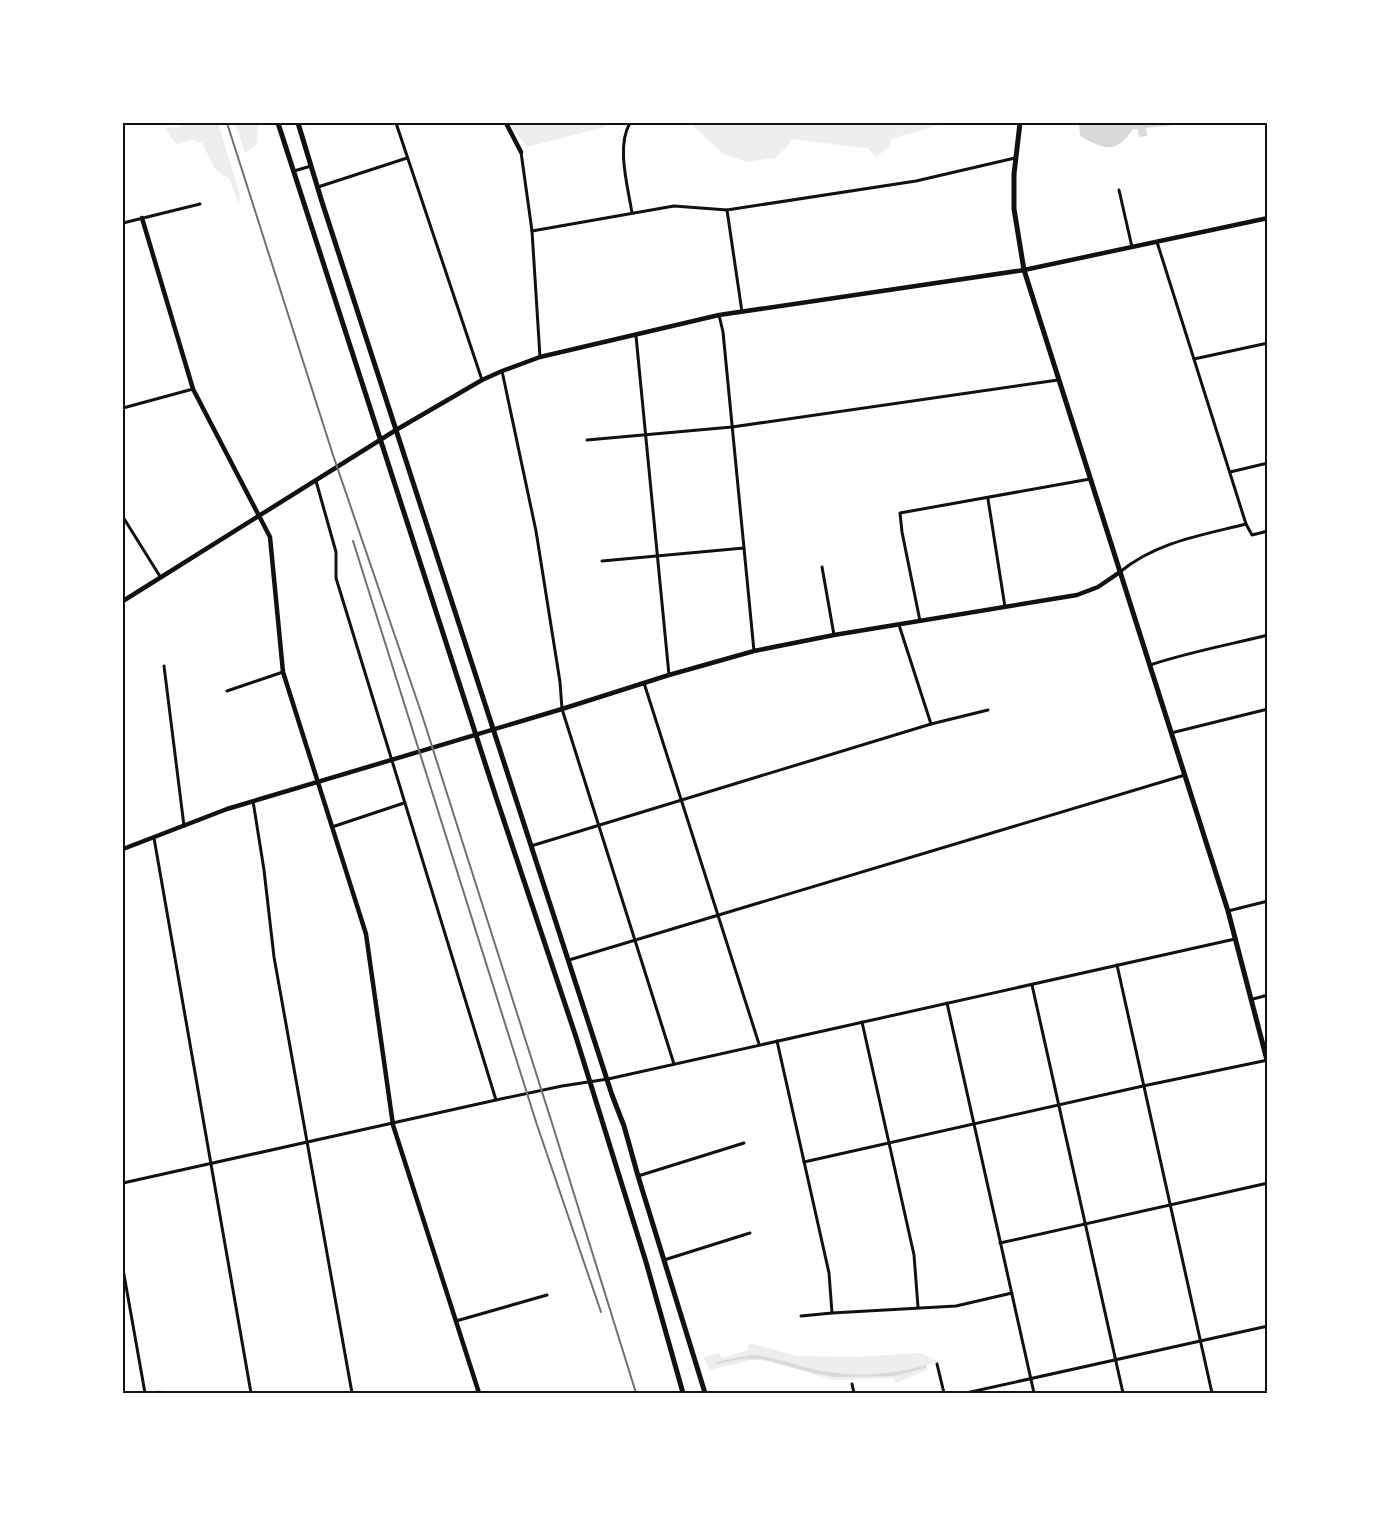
<svg xmlns="http://www.w3.org/2000/svg" width="1391" height="1516" viewBox="0 0 1391 1516" font-family="'Asap Condensed',sans-serif">
  <rect width="100%" height="100%" fill="#fff"/>
  <g fill="#eee">
    <path d="M181 123H218L240 194 239 205 229 179 215 169 202 143 192 140 176 144 165 128 181 127Z"/>
    <path d="M235 123H261L258 127 257 144 245 153Z"/>
    <path d="M509 123H605V127L527 147Z"/>
    <path d="M690 123H962L939 125 891 139 889 147 876 157 867 147 864 148 792 139 787 147 775 158 747 162 723 154Z"/>
    <path d="M749 1343 797 1356 854 1357 920 1353 940 1362 927 1365V1370L896 1383 894 1378 833 1380 769 1361 752 1360 709 1370 704 1357 719 1353 722 1358 748 1350Z"/>
  </g>
  <g fill="#d9d9d9">
    <path d="M1079 123H1192L1146 128 1147 136 1139 137 1138 129H1133C1116 155 1103 149 1080 136Z"/>
    <path d="M750 1355C776 1356 799 1367 823 1371 858 1378 893 1374 926 1365V1368L894 1376 851 1377H835L814 1373 761 1359H741L717 1364 716 1362Z"/>
  </g>
  <g fill="none" stroke-linecap="round" stroke-linejoin="round">
    <path stroke="#d9d9d9" stroke-width="2" d="M158 1391 169 1393"/>
    <g stroke="#111" stroke-width="3">
      <path d="M396 123 482 380"/>
      <path d="M630 123C616 146 628 187 632 213"/>
      <path d="M521 152 532 231 540 357"/>
      <path d="M294 171 311 166"/>
      <path d="M318 187 407 158"/>
      <path d="M1119 190 1132 247"/>
      <path d="M727 210 742 312"/>
      <path d="M123 223 200 204"/>
      <path d="M532 231 674 206 727 210 916 181 1015 158"/>
      <path d="M1157 242 1246 524 1252 535 1268 531"/>
      <path d="M719 315 723 332 754 651"/>
      <path d="M636 336 669 675"/>
      <path d="M1194 359 1268 343"/>
      <path d="M502 371 536 531 560 682 562 709 674 1064"/>
      <path d="M123 408 193 389"/>
      <path d="M587 440 732 427 1058 380"/>
      <path d="M1230 472 1268 463"/>
      <path d="M316 481 336 552V578L496 1100"/>
      <path d="M988 499 1005 607"/>
      <path d="M123 517 161 578"/>
      <path d="M602 561 744 548"/>
      <path d="M822 567 834 635"/>
      <path d="M1120 572C1156 542 1203 535 1246 524"/>
      <path d="M920 621 902 532 900 513 1090 479"/>
      <path d="M899 625 931 724"/>
      <path d="M1150 665C1189 652 1228 645 1268 635"/>
      <path d="M164 666 184 826"/>
      <path d="M644 683 759 1044"/>
      <path d="M227 691 283 672"/>
      <path d="M1171 733 1268 709"/>
      <path d="M253 801 264 870 274 957 352 1393"/>
      <path d="M332 827 404 803"/>
      <path d="M154 838 251 1393"/>
      <path d="M531 846 931 724 988 710"/>
      <path d="M1228 911 1268 901"/>
      <path d="M569 960 1185 775"/>
      <path d="M1117 965 1212 1393"/>
      <path d="M1032 985 1123 1393"/>
      <path d="M1253 999 1268 995"/>
      <path d="M947 1003 1034 1393"/>
      <path d="M862 1022 914 1255 918 1307"/>
      <path d="M777 1041 829 1273 832 1313"/>
      <path d="M804 1162 1143 1086 1268 1060"/>
      <path d="M638 1176 744 1143"/>
      <path d="M123 1183 496 1100 562 1086 608 1079 1235 939"/>
      <path d="M1000 1243 1268 1183"/>
      <path d="M664 1260 750 1233"/>
      <path d="M123 1269 145 1393"/>
      <path d="M801 1316 832 1313 956 1306 1012 1293"/>
      <path d="M456 1321 547 1295"/>
      <path d="M937 1364 944 1393"/>
      <path d="M852 1384 854 1393"/>
      <path d="M966 1393 1268 1326"/>
    </g>
    <g stroke="#111" stroke-width="4.5">
      <path d="M506 123 521 152"/>
      <path d="M142 218 193 389 270 537 283 672 366 934 393 1125 479 1393"/>
      <path d="M1024 270 1268 218"/>
      <path d="M123 849 227 809 562 709 669 675 754 651 834 635 1077 595 1098 587 1120 572"/>
    </g>
    <path stroke="#111" stroke-width="4.5" d="M123 601 396 430 482 380 502 371 540 357 719 315 1024 270"/>
    <path stroke="#111" stroke-width="5" d="M1020 123 1014 174V209L1024 270 1228 911 1268 1064"/>
    <g stroke="#111" stroke-width="5">
      <path d="M278 123 496 797 576 1037 646 1262 683 1393"/>
      <path d="M298 123 322 202 612 1095 624 1126 638 1176 705 1393"/>
    </g>
    <g stroke="#707070" stroke-width="2">
      <path d="M227 123 333 455 422 715 551 1120 636 1393"/>
      <path d="M353 541 537 1125 601 1312"/>
    </g>
  </g>
  <rect width="1391" height="1516" fill="none" stroke="#ffffff" stroke-width="249"/>
  <rect x="124" y="124" width="1142" height="1268" fill="none" stroke="#111" stroke-width="2"/>
</svg>
